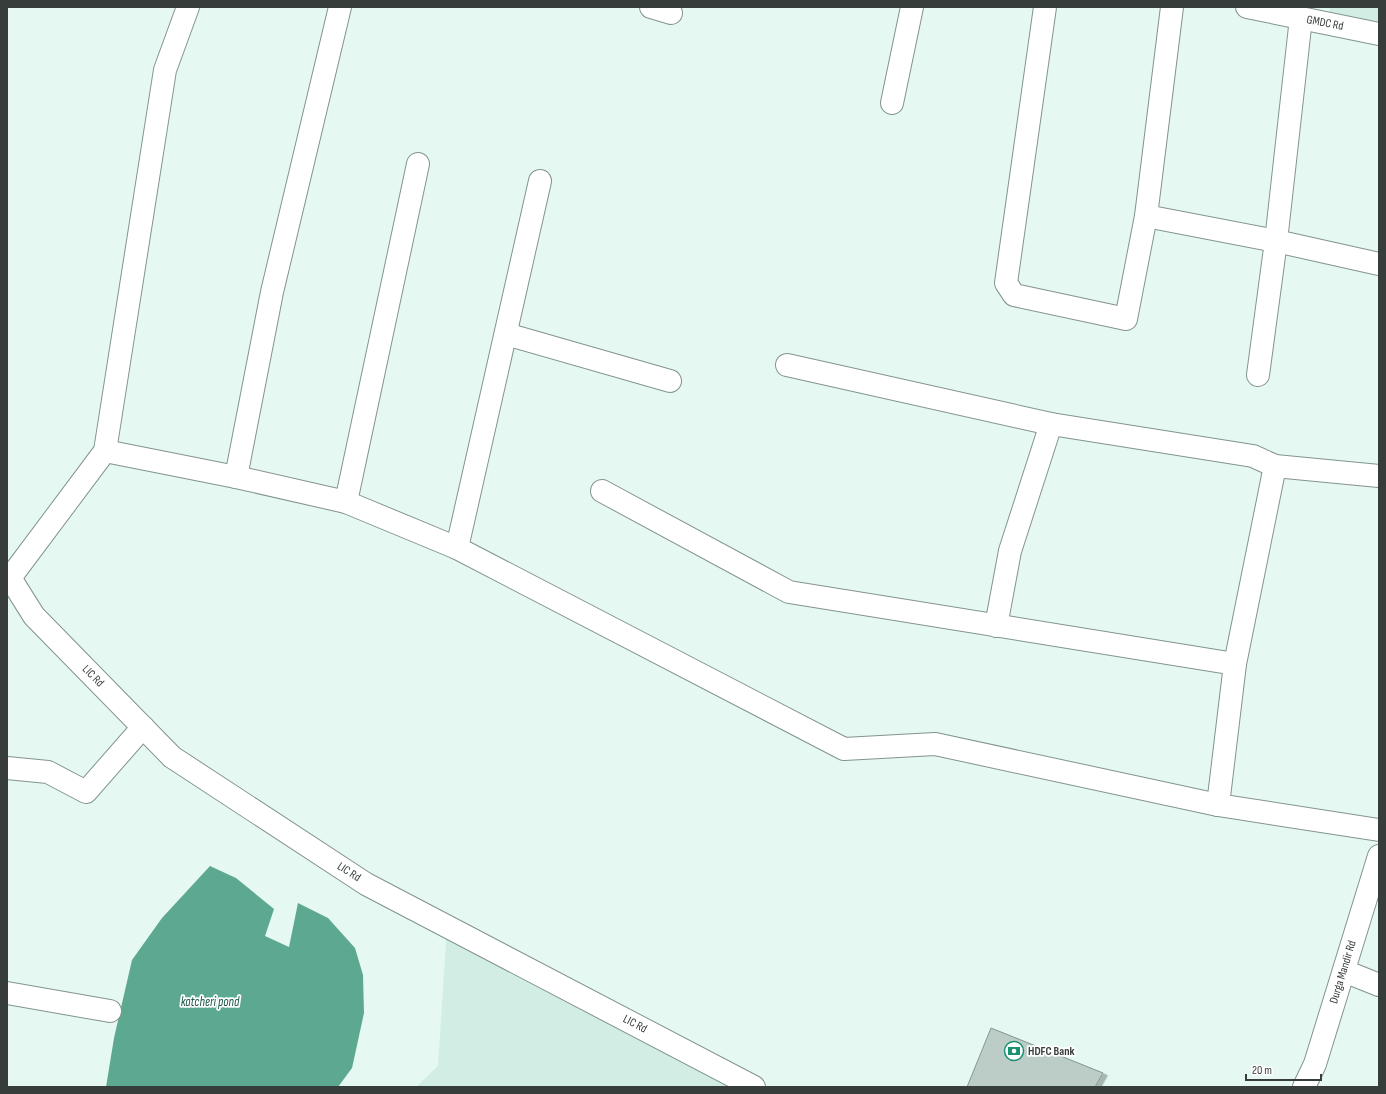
<svg xmlns="http://www.w3.org/2000/svg" width="1386" height="1094" viewBox="0 0 1386 1094" font-family="'Sofia Sans Condensed',sans-serif">
  <defs>
    <filter id="shadow"><feDropShadow dx="4.5" dy="2.5" stdDeviation="0" flood-color="#0004"/></filter>
  </defs>
  <rect width="100%" height="100%" fill="#e5f8f1"/>
  <g fill="#d2eee4">
    <path d="M1330 7H1379V28L1329 19Z"/>
    <path d="M447 926 754 1087H416L438 1066Z"/>
  </g>
  <path fill="#5da890" d="M210 866 236 878 274 909 265 936 289 947 298 903 328 918 355 948 363 975 364 1013 352 1068 338 1087H106L114 1038 132 960 162 918Z"/>
  <path fill="#bbcdc6" stroke="#859790" filter="url(#shadow)" d="M991 1028 1103 1073 1095 1087H967Z"/>
  <g fill="none" stroke-linecap="round" stroke-linejoin="round">
    <defs>
      <g id="minor">
        <path d="M651 7 671 13"/>
        <path d="M1045 7 1006 283 1014 295 1126 319 1146 216"/>
        <path d="M1172 7 1146 216 1276 241 1379 264"/>
        <path d="M1247 7 1379 34"/>
        <path d="M892 103 912 7"/>
        <path d="M506 334 670 381"/>
        <path d="M787 365 1051 424 1253 456 1275 466 1379 476"/>
        <path d="M1258 375 1276 241 1301 18"/>
        <path d="M105 451 236 477 346 502 457 548 844 749 935 744 1218 805 1379 830"/>
        <path d="M236 477 272 292 340 7"/>
        <path d="M602 491 789 592 1235 664"/>
        <path d="M346 502 418 164"/>
        <path d="M457 548 540 181"/>
        <path d="M10 578 105 451 165 70 188 7"/>
        <path d="M996 626 1010 551 1051 424"/>
        <path d="M7 768 48 772 86 792 143 727"/>
        <path d="M1218 805 1235 664 1275 466"/>
        <path d="M1344 971 1379 985"/>
        <path d="M7 993 110 1011"/>
        <path d="M1304 1087 1315 1064 1379 856"/>
      </g>
      <path id="major" d="M7 573 34 616 172 757 366 884 754 1087"/>
    </defs>
    <use href="#minor" stroke="#83948e" stroke-width="24"/>
    <use href="#major" stroke="#83948e" stroke-width="24"/>
    <use href="#minor" stroke="#fff" stroke-width="22"/>
    <use href="#major" stroke="#fff" stroke-width="22"/>
  </g>
  <defs>
    <symbol id="bank-ring" viewBox="-11 -11 22 22"><circle r="9.5" fill="#fff" stroke="#1b9174" stroke-width="1.5"/><path d="M-6-4H6V4H-6ZM0-2.3a2.3 2.3 0 1 0 0 4.6a2.3 2.3 0 1 0 0-4.6Z" fill="#1b9174"/></symbol>
  </defs>
  <g fill-rule="evenodd">
    <use href="#bank-ring" x="1003" y="1040" width="22" height="22"/>
  </g>
  <g text-anchor="middle" dominant-baseline="central" stroke-width="3.5" stroke-linejoin="round" paint-order="stroke">
    <g font-size="12" fill="#363d3b" stroke="#fff">
      <text transform="translate(1325 23) rotate(11)">GMDC Rd</text>
      <text transform="translate(93 676) rotate(46)">LIC Rd</text>
      <text transform="translate(349 872) rotate(33)">LIC Rd</text>
      <text transform="translate(1343 972) rotate(-73)">Durga Mandir Rd</text>
      <text transform="translate(635 1024) rotate(28)">LIC Rd</text>
    </g>
    <g font-size="12" font-weight="bold" fill="#363d3b" stroke="#fff" text-anchor="start">
      <text x="1028" y="1051">HDFC Bank</text>
    </g>
    <g font-size="13" font-style="italic" fill="#195646" stroke="#fff">
      <text x="210" y="1002">katcheri pond</text>
    </g>
  </g>
  <rect width="1386" height="1094" fill="none" stroke="#363d3b" stroke-width="16"/>
  <path d="M1246 1074v6h75v-6" fill="none" stroke="#363d3b" stroke-width="2"/>
  <text x="1252" y="1074" font-size="12" fill="#363d3b" stroke="#ffffff" stroke-width="3" paint-order="stroke">20 m</text>
</svg>
